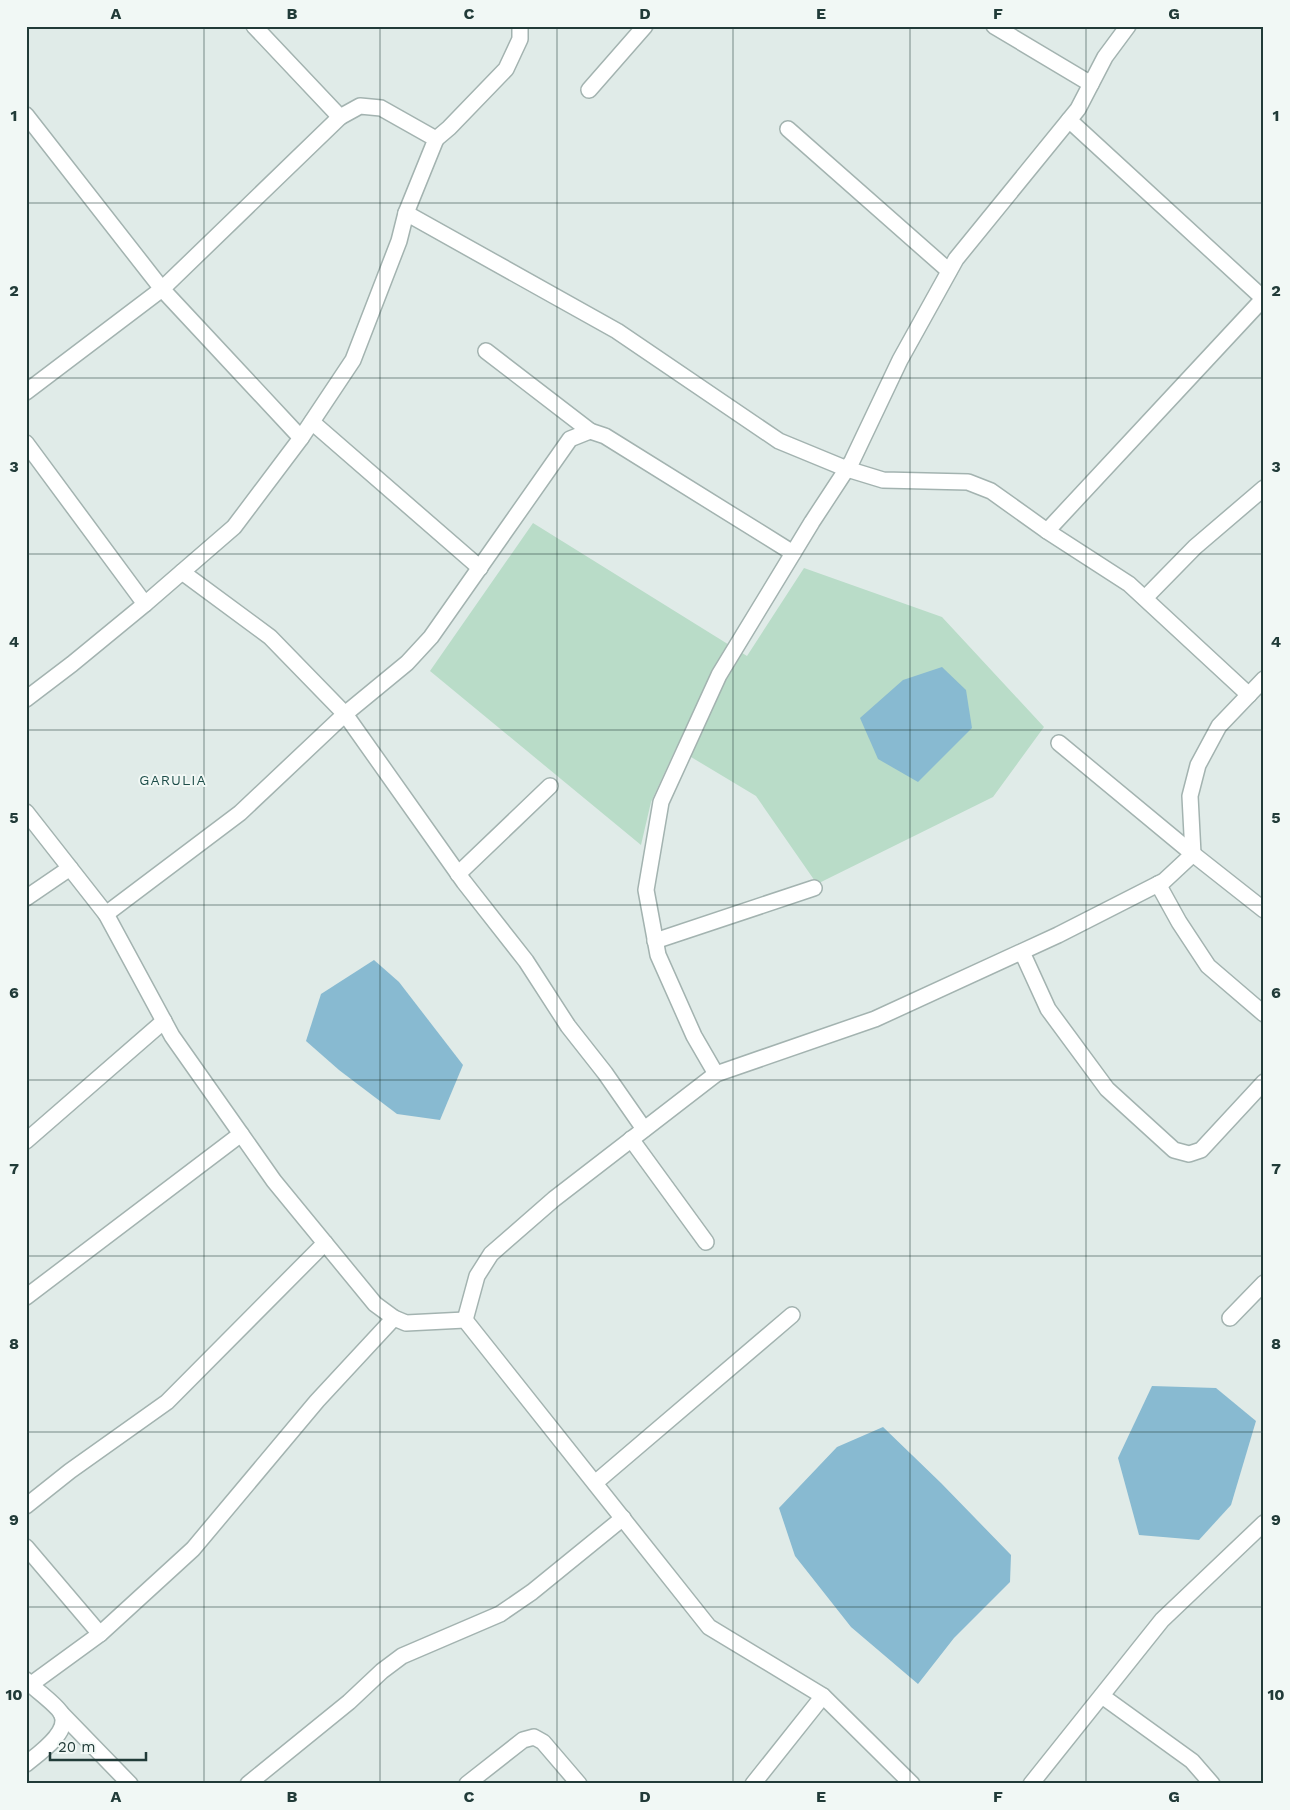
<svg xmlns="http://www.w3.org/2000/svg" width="1290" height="1810" viewBox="0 0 1290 1810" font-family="'Work Sans',sans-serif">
  <rect width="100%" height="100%" fill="#e0ebe8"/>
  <path fill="#b9dcc8" d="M533 523 747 656 804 568 942 617 1044 727 993 797 817 884 756 796 676 748 651 802 641 845 430 671Z"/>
  <g fill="#88bad1">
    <path d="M942 667 966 690 972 728 918 782 878 759 860 718 903 680Z"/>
    <path d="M374 960 399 982 463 1065 440 1120 397 1114 339 1070 306 1041 321 994Z"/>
    <path d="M1152 1386 1216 1388 1256 1421 1231 1505 1199 1540 1139 1535 1118 1458Z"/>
    <path d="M883 1427 941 1483 1011 1555 1010 1582 954 1638 918 1684 851 1627 795 1556 779 1508 837 1447Z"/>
  </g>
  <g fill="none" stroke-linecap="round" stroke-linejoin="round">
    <defs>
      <g id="street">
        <path d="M994 26 1091 84"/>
        <path d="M589 90 645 26"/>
        <path d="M26 115 162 289 301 438"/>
        <path d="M1069 120 1264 299"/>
        <path d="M788 129 949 271"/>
        <path d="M436 139 449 128 506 69 520 39V26"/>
        <path d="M406 213 617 331 779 441 847 469 883 480 968 482 991 491 1047 531 1129 584 1249 695"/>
        <path d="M486 351 590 431"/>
        <path d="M26 392 162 289 340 117"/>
        <path d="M312 422 480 568"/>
        <path d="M26 443 145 604"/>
        <path d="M1047 531 1263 299"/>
        <path d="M182 572 270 637 345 714 464 882 526 961 568 1026 605 1073 644 1129"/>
        <path d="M1145 598 1195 547 1264 488"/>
        <path d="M26 699 72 664 145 604 234 527 301 438 353 360 399 241 406 213 436 139 381 108 360 106 340 117 254 26"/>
        <path d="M1059 743 1193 854 1264 910"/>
        <path d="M26 812 106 914 172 1036 241 1134 274 1181 375 1304 394 1318 406 1323 465 1320 709 1627 823 1696 912 1784"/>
        <path d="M458 874 550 786"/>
        <path d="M1158 884 1179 922 1208 966 1264 1014"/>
        <path d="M26 898 70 868"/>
        <path d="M106 914 240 813 345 714 407 663 431 637 570 439 590 431 605 436 793 553"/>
        <path d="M655 941 814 888"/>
        <path d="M1022 952 1048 1009 1107 1089 1174 1150 1189 1154 1201 1150 1264 1082"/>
        <path d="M716 1074 694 1036 658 955 646 890 661 802 719 675 812 522 852 461 900 360 956 259 1078 109 1105 57 1128 26"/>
        <path d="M631 1139 706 1242"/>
        <path d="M26 1141 164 1021"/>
        <path d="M26 1297 241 1134"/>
        <path d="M1230 1318 1264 1283"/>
        <path d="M465 1320 477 1276 491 1254 554 1199 716 1074 875 1019 1058 935 1164 881 1193 854 1190 796 1198 765 1219 726 1264 679"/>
        <path d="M595 1483 792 1315"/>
        <path d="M26 1506 70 1471 167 1402 325 1243"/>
        <path d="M26 1547 100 1634"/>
        <path d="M26 1680C35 1690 55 1703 61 1713 72 1731 38 1754 26 1764"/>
        <path d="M30 1685 100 1634 193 1549 317 1401 394 1318"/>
        <path d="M1102 1696 1192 1761 1212 1784"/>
        <path d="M61 1713 130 1784"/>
        <path d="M248 1784 349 1702 382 1671 402 1656 500 1614 532 1592 623 1518"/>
        <path d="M467 1784 523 1740 534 1737 543 1742 579 1784"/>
        <path d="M753 1784 823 1696"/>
        <path d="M1031 1784 1162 1620 1264 1523"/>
      </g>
    </defs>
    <use href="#street" stroke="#a3b3b0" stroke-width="18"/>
    <use href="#street" stroke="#fff" stroke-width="15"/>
  </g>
  <path fill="none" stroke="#213b38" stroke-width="1" stroke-opacity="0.55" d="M204 26V1784M380 26V1784M557 26V1784M733 26V1784M910 26V1784M1086 26V1784M26 203H1264M26 378H1264M26 554H1264M26 730H1264M26 905H1264M26 1080H1264M26 1256H1264M26 1432H1264M26 1607H1264"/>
  <g text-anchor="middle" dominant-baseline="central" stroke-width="4" stroke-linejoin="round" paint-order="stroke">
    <g font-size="14" letter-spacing="1" fill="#1d4d49" stroke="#f1f8f5">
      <text x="173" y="780">GARULIA</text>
    </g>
  </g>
  <rect width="1290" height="1810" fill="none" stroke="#f1f8f5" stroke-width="55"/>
  <path d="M50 1752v8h96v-8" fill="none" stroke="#213b38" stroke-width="2.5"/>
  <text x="58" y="1752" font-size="15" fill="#213b38" stroke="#f1f8f5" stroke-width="4" paint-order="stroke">20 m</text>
  <rect x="28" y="28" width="1234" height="1754" fill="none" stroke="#213b38" stroke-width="2"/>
  <g font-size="16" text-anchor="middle" font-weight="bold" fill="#213b38">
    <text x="116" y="19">A</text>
    <text x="292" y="19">B</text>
    <text x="469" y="19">C</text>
    <text x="645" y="19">D</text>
    <text x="821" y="19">E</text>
    <text x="998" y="19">F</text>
    <text x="1174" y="19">G</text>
    <text x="14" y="121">1</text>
    <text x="1276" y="121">1</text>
    <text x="14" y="296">2</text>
    <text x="1276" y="296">2</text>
    <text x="14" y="472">3</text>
    <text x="1276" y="472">3</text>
    <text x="14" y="647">4</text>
    <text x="1276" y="647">4</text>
    <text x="14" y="823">5</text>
    <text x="1276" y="823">5</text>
    <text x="14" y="998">6</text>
    <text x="1276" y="998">6</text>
    <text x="14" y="1174">7</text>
    <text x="1276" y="1174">7</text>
    <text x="14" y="1349">8</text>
    <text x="1276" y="1349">8</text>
    <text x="14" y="1525">9</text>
    <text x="1276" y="1525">9</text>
    <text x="14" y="1700">10</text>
    <text x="1276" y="1700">10</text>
    <text x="116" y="1802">A</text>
    <text x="292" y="1802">B</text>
    <text x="469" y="1802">C</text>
    <text x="645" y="1802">D</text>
    <text x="821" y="1802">E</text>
    <text x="998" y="1802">F</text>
    <text x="1174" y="1802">G</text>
  </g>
</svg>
